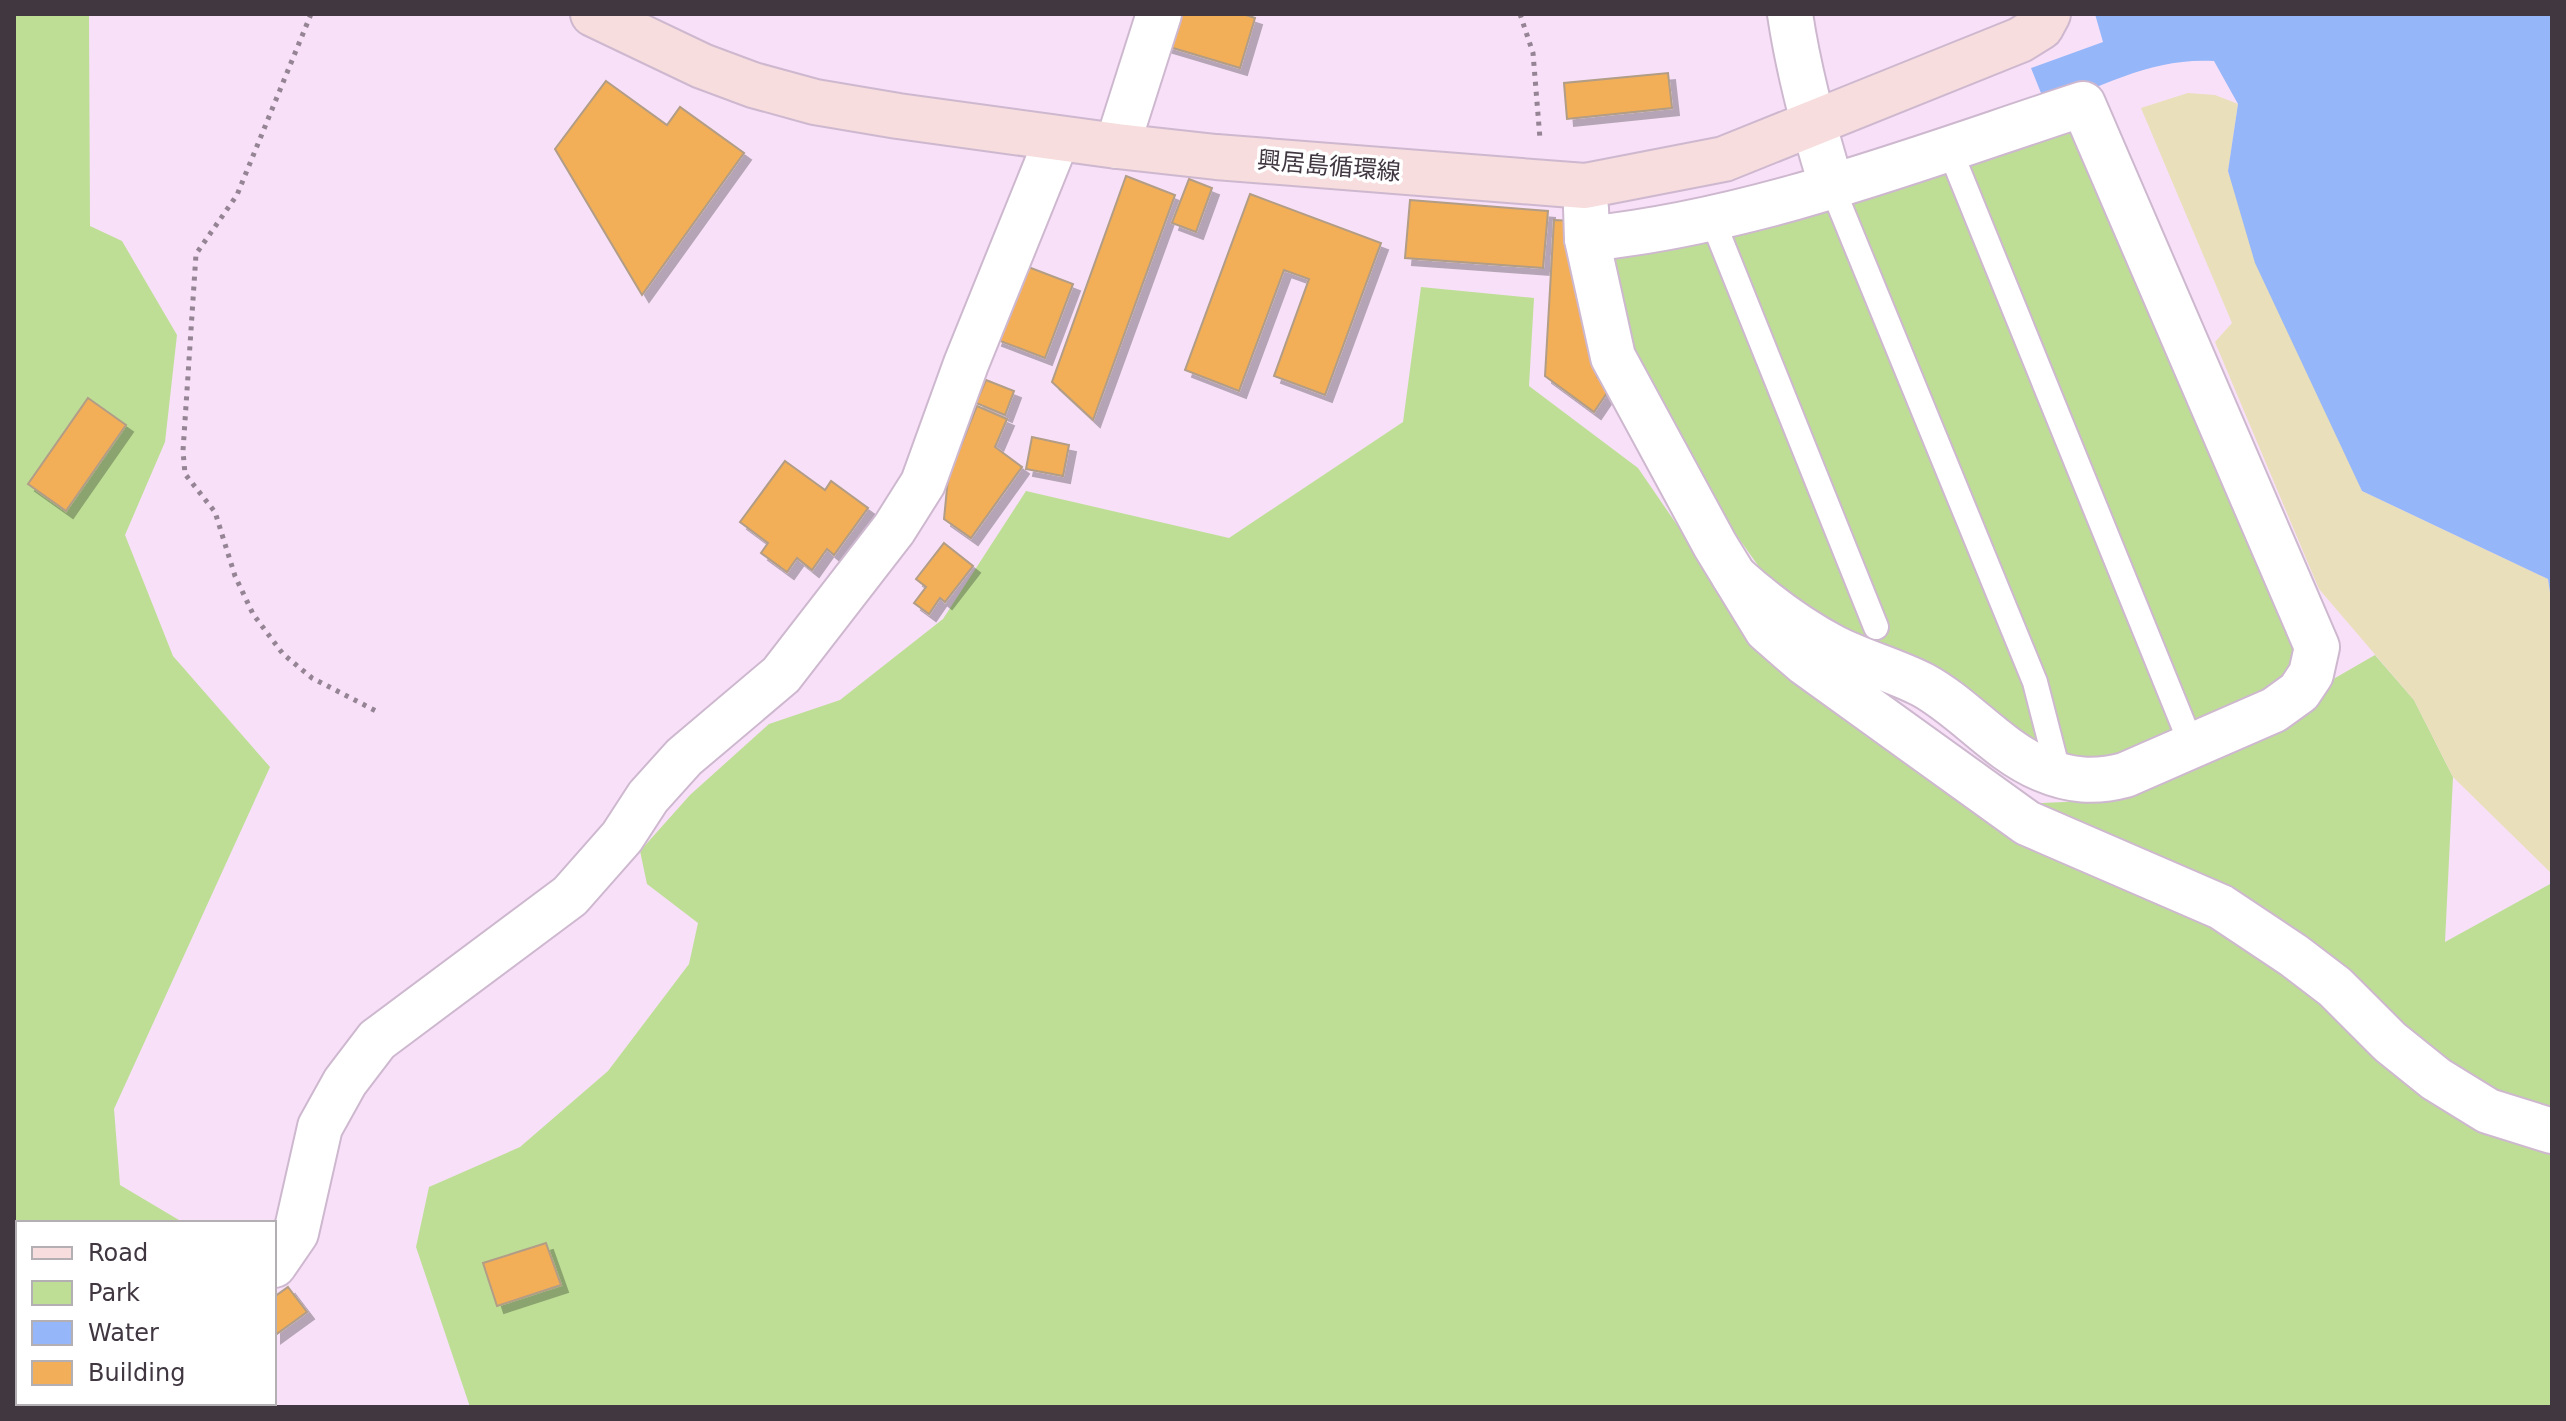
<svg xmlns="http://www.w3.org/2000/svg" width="2566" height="1421" viewBox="0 0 2566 1421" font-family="'DejaVu Sans','Noto Sans JP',sans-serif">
  <defs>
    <filter id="shadow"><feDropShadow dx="7" dy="7" stdDeviation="0" flood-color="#0004"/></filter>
  </defs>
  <rect width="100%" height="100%" fill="#f7e0f8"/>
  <g fill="#bede96">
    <path d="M14 14H89L90 226 122 241 177 335 165 442 125 535 173 656 270 767 114 1109 120 1185 184 1223H18V1403H126L119 1407H14Z"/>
    <path d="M2076 119 2297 638 2287 687 2111 772 2073 768 1828 627 1772 585 1737 536 1625 353 1600 251Z"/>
    <path d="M1421 287 1534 298 1529 386 1638 468 1708 570 1978 806 2126 799 2288 723 2323 685 2375 655 2414 700 2453 777 2445 942 2552 883V1407H470L416 1247 429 1187 520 1147 608 1071 689 964 698 923 647 884 640 851 690 795 769 724 840 700 943 619 1026 491 1229 538 1403 422Z"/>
  </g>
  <path fill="#e9dfba" d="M2188 93 2215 95 2238 104 2228 172 2362 491 2548 579 2552 606V874L2453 777 2414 700 2319 589 2215 342 2232 323 2141 108Z"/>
  <path fill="#95b6f9" d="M2095 14H2552V606L2548 579 2362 491 2255 263 2228 171 2238 104 2214 61C2154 57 2101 86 2047 108L2031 68 2103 42Z"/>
  <g fill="#f3ae59" stroke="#b29d86" stroke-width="2" filter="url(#shadow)">
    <path d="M1173 14H1243L1255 18 1240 68 1163 45Z"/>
    <path d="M1668 73 1672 108 1567 119 1564 83Z"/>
    <path d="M606 81 667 125 680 107 744 153 642 295 555 149Z"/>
    <path d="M1126 176 1175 195 1093 420 1052 382Z"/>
    <path d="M1189 179 1212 188 1196 232 1172 223Z"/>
    <path d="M1250 194 1381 243 1325 395 1274 376 1309 279 1284 270 1239 391 1185 370Z"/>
    <path d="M1410 200 1548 211 1543 268 1405 258Z"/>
    <path d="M1554 220 1574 221 1597 377 1611 387 1594 412 1545 376Z"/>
    <path d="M1023 265 1073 284 1045 358 995 339Z"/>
    <path d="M986 380 1014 391 1005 415 976 403Z"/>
    <path d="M88 398 126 425 66 511 28 484Z"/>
    <path d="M977 406 1007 419 995 447 1022 467 971 538 944 519 948 478Z"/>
    <path d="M1032 437 1069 445 1063 476 1026 469Z"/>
    <path d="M785 461 825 490 831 481 868 508 834 555 827 549 812 570 797 558 787 572 761 553 768 543 740 522Z"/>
    <path d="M944 543 973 566 945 602 940 598 929 614 914 603 926 587 916 579Z"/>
    <path d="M546 1243 561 1285 497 1306 483 1263Z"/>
    <path d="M288 1287 307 1312 274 1336V1297Z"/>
  </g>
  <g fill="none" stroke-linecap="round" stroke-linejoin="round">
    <defs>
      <g id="service">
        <path d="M1949 148 2192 746"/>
        <path d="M1832 187 2035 682 2059 775"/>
        <path d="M1712 219 1876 627"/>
      </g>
      <g id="minor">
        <path d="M1790 14C1799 74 1814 129 1832 187"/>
        <path d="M1117 146 1159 14"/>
        <path d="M1586 208 1587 239 1613 357 1715 545 1767 630 1805 663 2027 823 2221 907 2293 955 2335 987 2390 1042 2436 1079 2488 1111 2552 1131"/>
        <path d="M1587 239C1758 221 1921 157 2083 104L2317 647 2311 674 2299 692 2274 710 2125 775C2095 783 2070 781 2042 769 1997 750 1965 708 1923 685 1894 670 1862 662 1833 647 1797 628 1764 603 1734 576"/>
        <path d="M274 1265 296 1233 320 1127 345 1082 377 1040 570 896 622 837 648 797 684 757 781 675 894 529 923 483 966 364 1057 139"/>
        <path d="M96 1407 108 1403"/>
      </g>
      <path id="secondary" d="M593 14 702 66 753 85 815 102 898 116 1117 146 1216 157 1585 186 1724 159 2020 40 2041 27 2048 14"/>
    </defs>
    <use href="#service" stroke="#ceb8cf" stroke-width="28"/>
    <use href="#minor" stroke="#ceb8cf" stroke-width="48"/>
    <use href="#secondary" stroke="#ceb8cf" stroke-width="48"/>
    <g stroke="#948494" stroke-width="5" stroke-dasharray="4 6" stroke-linecap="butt">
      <path d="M311 14 237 195 196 254 183 451 185 474 215 512 235 576 253 614 283 654 312 678 376 711"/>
      <path d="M1520 14 1533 53 1540 139"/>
    </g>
    <use href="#service" stroke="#fff" stroke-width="24"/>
    <use href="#minor" stroke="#fff" stroke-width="44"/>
    <use href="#secondary" stroke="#f7dddd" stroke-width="44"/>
  </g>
  <g text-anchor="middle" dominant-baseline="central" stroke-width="7" stroke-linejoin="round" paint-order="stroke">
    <g font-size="24" fill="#403740" stroke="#fff">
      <text transform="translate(1329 166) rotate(5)">興居島循環線</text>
    </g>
  </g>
  <rect width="2566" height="1421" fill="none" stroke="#403740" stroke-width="32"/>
  <rect x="16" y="1221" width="260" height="184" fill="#ffffff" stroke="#b3afb3" stroke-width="2"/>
  <rect x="32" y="1247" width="40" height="12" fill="#f7dddd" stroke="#b3afb3" stroke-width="2"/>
  <text x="88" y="1261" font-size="24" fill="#403740">Road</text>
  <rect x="32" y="1281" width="40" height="24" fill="#bede96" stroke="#b3afb3" stroke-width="2"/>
  <text x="88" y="1301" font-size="24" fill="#403740">Park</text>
  <rect x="32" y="1321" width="40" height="24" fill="#95b6f9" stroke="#b3afb3" stroke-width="2"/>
  <text x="88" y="1341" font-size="24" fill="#403740">Water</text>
  <rect x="32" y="1361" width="40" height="24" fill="#f3ae59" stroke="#b3afb3" stroke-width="2"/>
  <text x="88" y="1381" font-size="24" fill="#403740">Building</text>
</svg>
